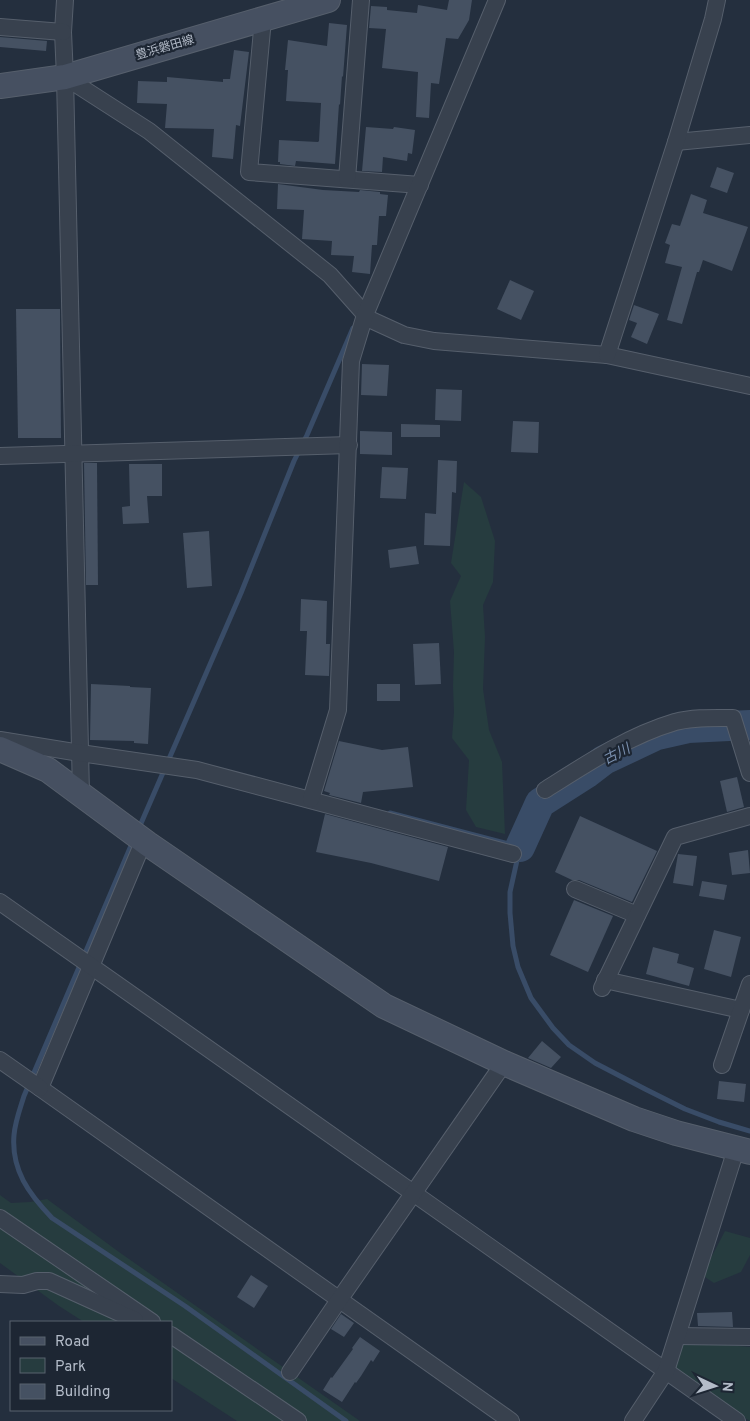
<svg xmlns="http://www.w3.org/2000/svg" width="750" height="1421" viewBox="0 0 750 1421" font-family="Overpass,'Noto Sans JP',sans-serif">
  <rect width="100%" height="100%" fill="#242f3e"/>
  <g fill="#263c3f">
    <path d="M464 482 481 497 495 541 493 582 483 605 485 637 483 689 489 730 502 762 505 834 476 827 466 810 469 760 452 738 454 712 453 686 454 652 450 601 461 576 451 563Z"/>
    <path d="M0 1195 11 1203 30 1202 47 1199 119 1252 360 1421H306L195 1352 293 1421H237L171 1378V1322H84L59 1306 0 1263Z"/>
    <path d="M725 1231 750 1238V1255L741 1272 714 1283 702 1275Z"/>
    <path d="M682 1341 750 1347V1421L670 1374Z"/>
  </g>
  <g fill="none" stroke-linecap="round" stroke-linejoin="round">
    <g stroke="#394c67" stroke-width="5">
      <path d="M390 813 520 847 510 892V913L513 946 518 967 531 998 553 1028 569 1045 595 1063 645 1089 685 1109 719 1122 750 1131"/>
      <path d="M139 828 241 593 294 461 307 435 353 328"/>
      <path d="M133 841 24 1096C20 1109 15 1122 14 1135 11 1170 29 1194 52 1218L185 1306 346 1421"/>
    </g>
    <path stroke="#394c67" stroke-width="30" d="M520 847 540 803 587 773 604 760 657 735 688 728 750 725"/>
  </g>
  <g fill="#455162">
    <path d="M449 0H472L469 20 458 39 446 38 439 84 431 83 429 118 416 117 418 72 382 68 386 29 369 28 371 6 387 7V10L417 13 418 5 447 10Z"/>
    <path d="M329 23 347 25 343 77 342 76 340 105 339 104 335 164 296 161 295 166 280 164V162H278L279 140 318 142 319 141 321 103 286 101 288 70H285L288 40 327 46Z"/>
    <path d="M0 37 47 41 46 51 0 47Z"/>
    <path d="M234 50 249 52 240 126 236 125 233 159 212 157 214 129 165 128 167 104 137 103 138 81 167 82V77L223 82V79H230Z"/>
    <path d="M366 127 393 129 394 127 415 130 412 154 408 153 407 161 383 157 382 172 362 171Z"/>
    <path d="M717 167 734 173 727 193 710 187Z"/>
    <path d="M278 184 323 190 359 192 360 190 380 192V194L388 195 386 216H379L377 245H372L370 274 352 272 354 256 331 255 332 241 302 239 304 210 277 209Z"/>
    <path d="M691 194 707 200 703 213 748 227 732 271 703 260 699 272H697L682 324 667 320 682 267 665 263 670 245 665 243 672 224 680 226Z"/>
    <path d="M510 280 534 291 521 320 497 309Z"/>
    <path d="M634 305 659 314 647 344 631 337 637 323 629 320Z"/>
    <path d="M16 309H60L61 438H18Z"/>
    <path d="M362 364 389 365 387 396 361 395Z"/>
    <path d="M436 389 462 390 461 421 435 420Z"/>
    <path d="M513 421 539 422 538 453 511 452Z"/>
    <path d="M401 424 440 425V437H401Z"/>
    <path d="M360 431 392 432V455L360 454Z"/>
    <path d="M438 460 457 461 456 493 452 492 450 546 424 545 425 513 436 514Z"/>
    <path d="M84 463H97L98 585H86Z"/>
    <path d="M129 464H162V496H147L149 523 123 524 122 507 130 506Z"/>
    <path d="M382 467 408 468 406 499 380 498Z"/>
    <path d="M209 531 212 586 187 588 183 533Z"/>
    <path d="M416 546 419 564 390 568 388 550Z"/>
    <path d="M301 599 327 601 326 644H330L329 676 305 675 307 631H300Z"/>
    <path d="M439 643 441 684 415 685 413 644Z"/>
    <path d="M91 684 130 686V687L151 688 148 744 134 743V741L90 740Z"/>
    <rect x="377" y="684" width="23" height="17"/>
    <path d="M339 741 382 750 408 747 413 787 363 792 361 803 329 795 330 793 324 791Z"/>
    <path d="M737 777 744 807 727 812 720 781Z"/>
    <path d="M325 814 448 847 439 881 371 863 316 852Z"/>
    <path d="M580 816 657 851 632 902 579 880H572L555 872Z"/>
    <path d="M748 850 750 873 732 875 729 853Z"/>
    <path d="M678 854 697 856 693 886 673 883Z"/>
    <path d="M702 881 727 885 724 900 699 896Z"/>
    <path d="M574 900 613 916 588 972 550 955Z"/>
    <path d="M714 930 741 937 731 977 704 969Z"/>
    <path d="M653 947 679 954 677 963 694 968 689 986 646 974Z"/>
    <path d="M542 1041 561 1057 551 1068 528 1058Z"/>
    <path d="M719 1081 746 1084 744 1102 717 1099Z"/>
    <path d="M251 1275 268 1286 254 1308 237 1297Z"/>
    <path d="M732 1312 733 1327 698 1326 697 1313Z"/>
    <path d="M341 1314 354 1323 344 1337 331 1329Z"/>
    <path d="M360 1337 380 1351 373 1362 371 1360 361 1376 356 1383 355 1382 342 1402 323 1390 331 1377 332 1378 353 1349 352 1348Z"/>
  </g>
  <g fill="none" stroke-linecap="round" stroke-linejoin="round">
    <defs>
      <g id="street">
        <path d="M65 0 63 32 65 77 81 794"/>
        <path d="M263 19 249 172 420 185"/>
        <path d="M0 27 63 32"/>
        <path d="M65 77 149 131 330 275 369 319 404 335 434 341 607 355 750 386"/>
        <path d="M676 142 750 135"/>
        <path d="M347 179 361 0"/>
        <path d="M607 355 676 142 713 19 717 0"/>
        <path d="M0 456 349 445"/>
        <path d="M0 740 80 753 197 770 513 854"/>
        <path d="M545 790C586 764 628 736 675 722 694 717 714 718 733 718L750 773"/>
        <path d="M311 799 338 710 351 361 365 315 497 0"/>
        <path d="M144 840 40 1088 511 1421"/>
        <path d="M575 889 637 915"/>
        <path d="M0 902 737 1421"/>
        <path d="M605 980 741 1010"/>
        <path d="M602 988 675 837 750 816"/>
        <path d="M0 1060 40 1088"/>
        <path d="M722 1065 750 984"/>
        <path d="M0 1218 152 1322"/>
        <path d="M0 1284 23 1285 37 1281H49L135 1320"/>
        <path d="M171 1335 298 1421"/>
        <path d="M678 1336 750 1337"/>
        <path d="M290 1372 339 1300 504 1063"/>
        <path d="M633 1421 666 1371 736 1149"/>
      </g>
      <g id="secondary">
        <path d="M0 86 65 77 328 0"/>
        <path d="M0 749 48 770 148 844 384 1006 504 1063 634 1119 676 1133 750 1152"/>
      </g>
    </defs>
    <use href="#street" stroke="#565f6c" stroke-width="18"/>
    <use href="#secondary" stroke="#565f6c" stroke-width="26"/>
    <use href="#street" stroke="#38414e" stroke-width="16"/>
    <use href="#secondary" stroke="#465061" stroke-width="24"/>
  </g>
  <g text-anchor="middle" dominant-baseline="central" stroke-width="4.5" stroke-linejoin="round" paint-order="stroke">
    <g font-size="12" fill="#b4bcc9" stroke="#1d2633">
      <text transform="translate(165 48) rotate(-16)">豊浜磐田線</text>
    </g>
    <g font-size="14" font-style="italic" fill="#7c92b1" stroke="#1d2633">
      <text transform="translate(617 755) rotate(-27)">古川</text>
    </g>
  </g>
  <rect x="10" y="1321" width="162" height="90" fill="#1d2633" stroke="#59626f"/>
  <rect x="20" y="1337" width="25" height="8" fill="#465061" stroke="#59626f"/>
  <text x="55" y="1346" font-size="15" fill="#b4bcc9">Road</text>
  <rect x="20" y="1358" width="25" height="15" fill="#263c3f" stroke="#59626f"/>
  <text x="55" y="1371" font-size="15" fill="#b4bcc9">Park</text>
  <rect x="20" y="1384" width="25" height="15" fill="#455162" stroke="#59626f"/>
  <text x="55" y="1396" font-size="15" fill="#b4bcc9">Building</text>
  <g transform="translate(715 1386) rotate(94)" stroke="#1d2633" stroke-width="4" paint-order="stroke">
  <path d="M0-4L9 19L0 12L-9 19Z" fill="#b4bcc9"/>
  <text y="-8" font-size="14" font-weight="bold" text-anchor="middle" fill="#b4bcc9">N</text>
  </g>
</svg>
